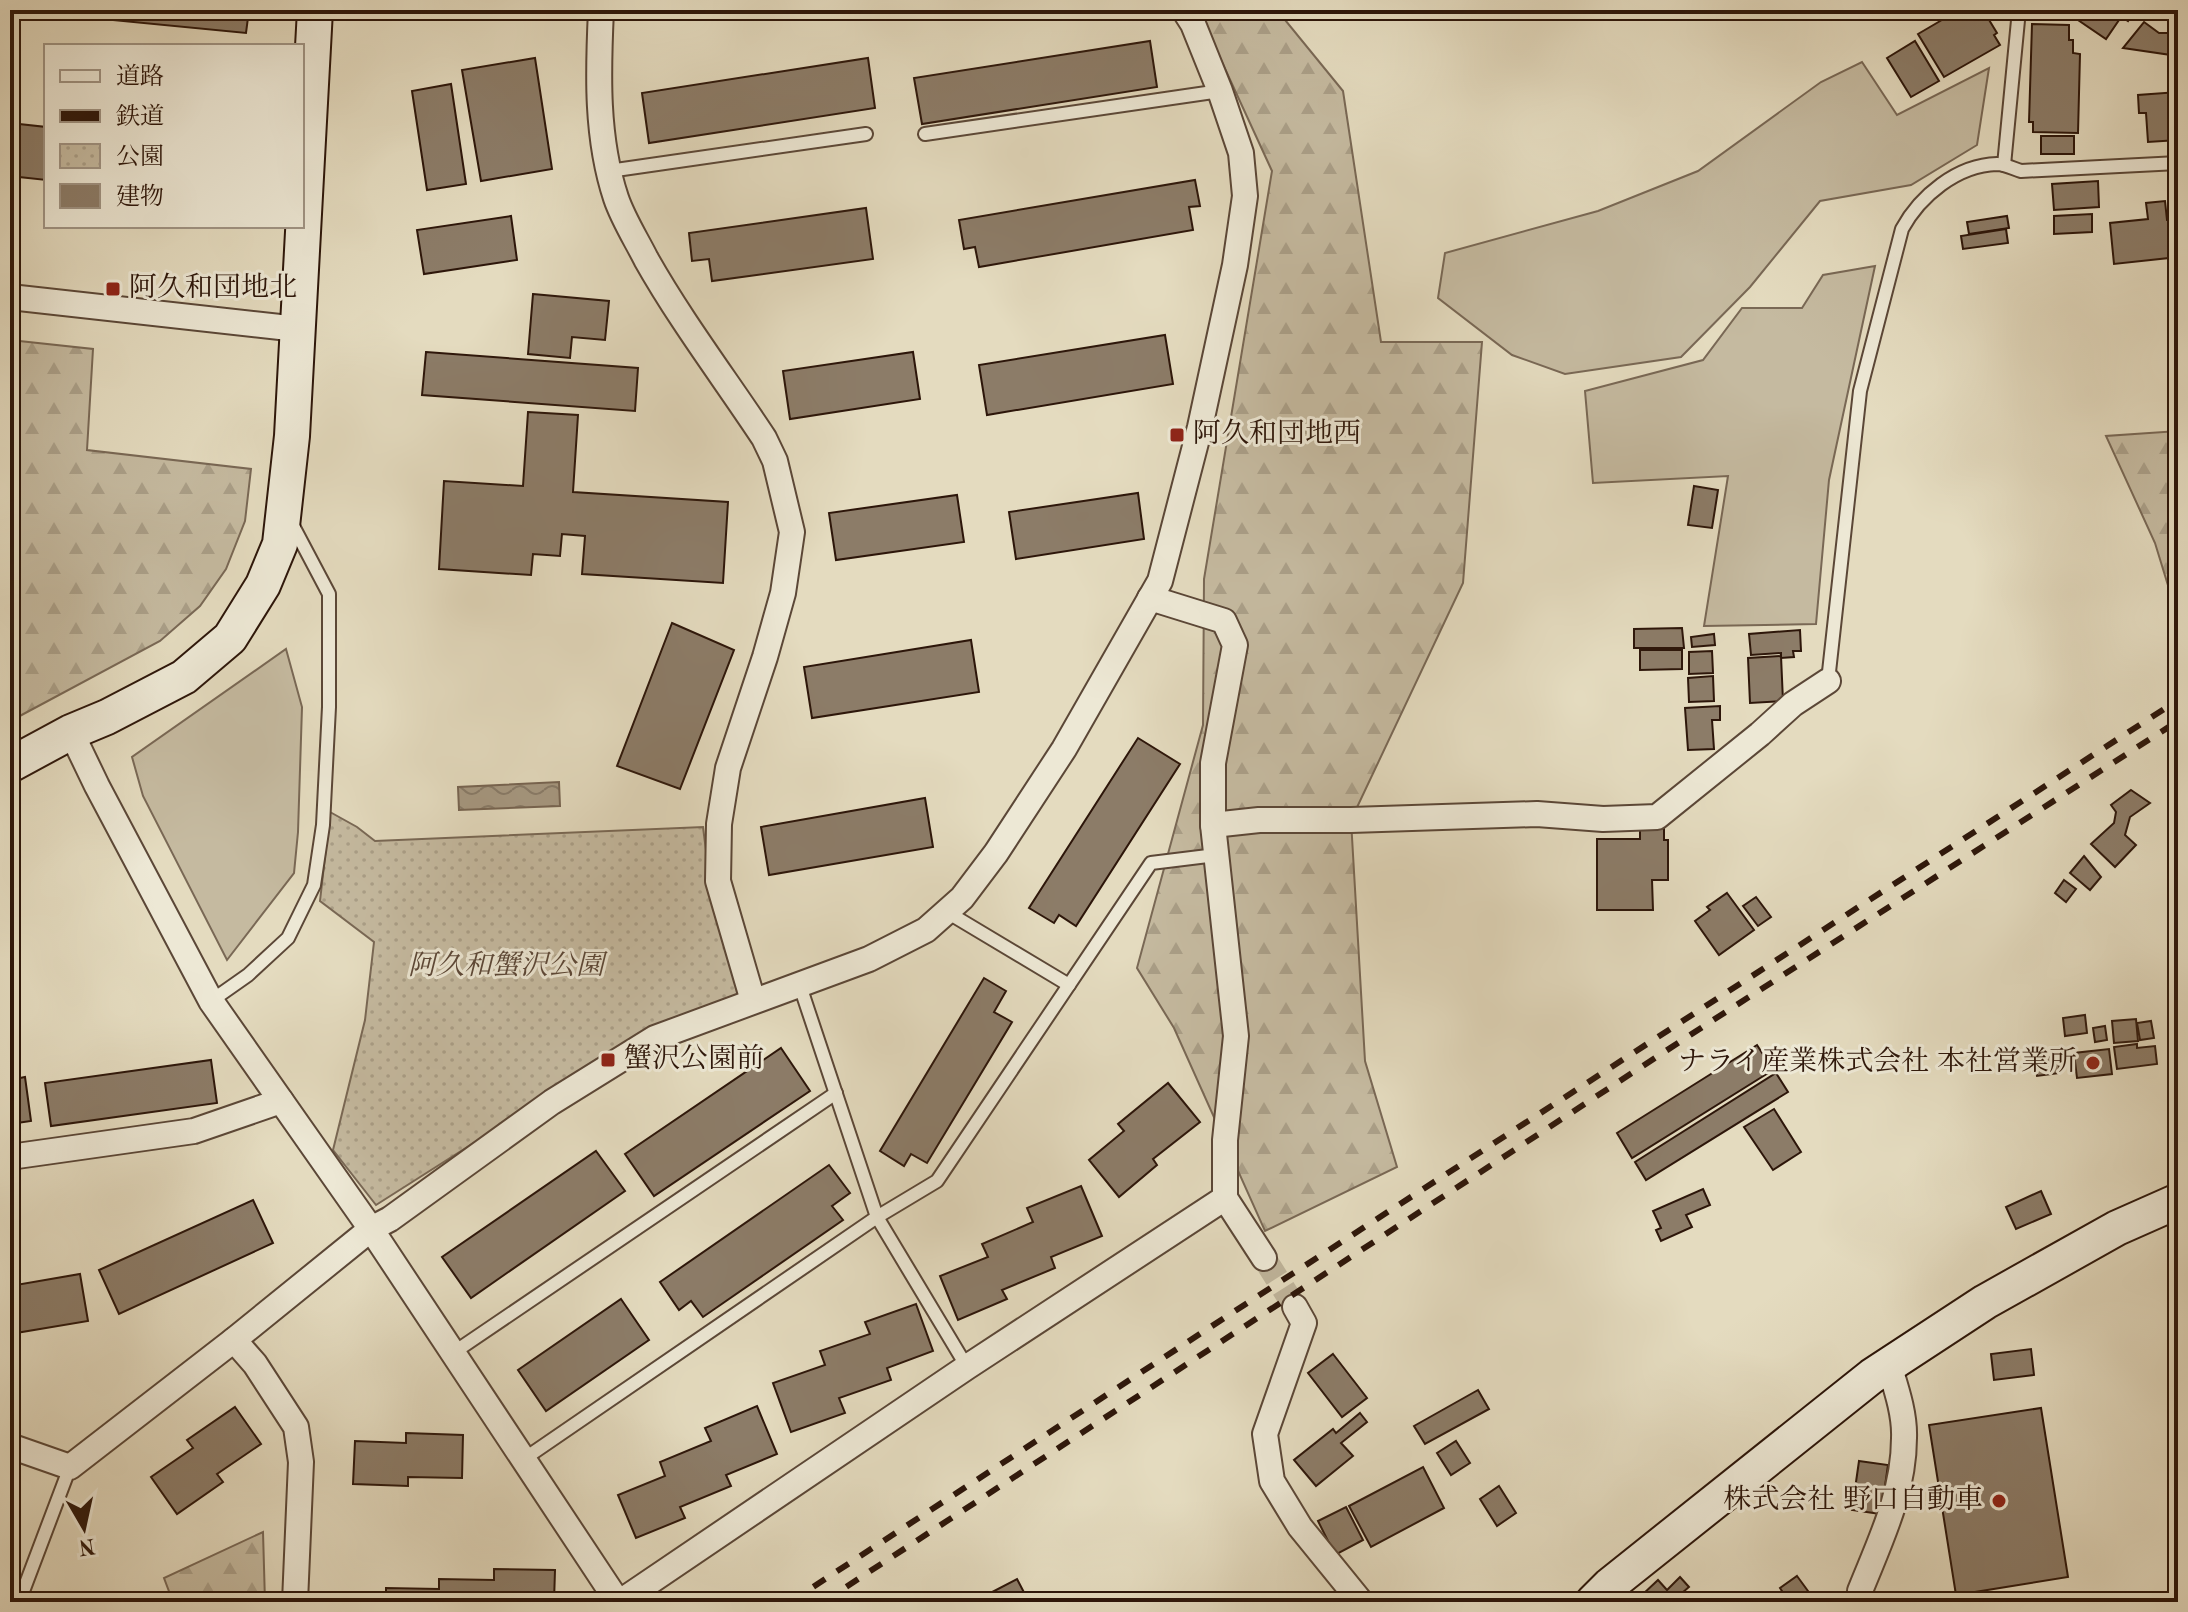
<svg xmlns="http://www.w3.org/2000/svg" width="2188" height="1612" viewBox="0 0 2188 1612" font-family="'Old Standard TT','Noto Serif JP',serif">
  <defs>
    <pattern id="forest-firs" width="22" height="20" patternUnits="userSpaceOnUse" patternTransform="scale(2)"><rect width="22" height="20" fill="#c5baa0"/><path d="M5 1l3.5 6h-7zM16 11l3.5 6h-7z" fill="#aa9f88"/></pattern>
    <pattern id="park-dots" width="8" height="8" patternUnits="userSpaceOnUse" patternTransform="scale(2)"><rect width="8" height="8" fill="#c5baa0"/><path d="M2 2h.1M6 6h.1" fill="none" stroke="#aa9f88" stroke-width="1.8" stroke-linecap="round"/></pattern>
    <pattern id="water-waves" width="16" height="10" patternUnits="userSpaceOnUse" patternTransform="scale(2)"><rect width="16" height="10" fill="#a69881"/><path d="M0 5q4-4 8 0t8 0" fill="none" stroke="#887b68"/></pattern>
  </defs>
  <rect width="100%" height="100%" fill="#e4dbbf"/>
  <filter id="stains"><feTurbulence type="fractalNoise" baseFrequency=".0025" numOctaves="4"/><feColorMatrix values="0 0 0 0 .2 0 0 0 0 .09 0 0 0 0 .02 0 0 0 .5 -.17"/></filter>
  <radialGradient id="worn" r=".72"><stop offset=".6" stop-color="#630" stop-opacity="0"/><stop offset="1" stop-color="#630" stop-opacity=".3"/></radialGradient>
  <g fill="#c5baa0" stroke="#796855" stroke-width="2">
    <path d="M1862 62 1897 115 1989 68 1977 145 1911 185 1820 201 1750 287 1681 357 1565 374 1512 355 1438 298 1445 253 1598 211 1698 171 1821 82Z"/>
    <path d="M1875 266 1829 480 1816 624 1704 626 1728 476 1593 483 1585 391 1703 360 1742 308H1802L1823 275Z"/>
    <path d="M286 649 302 707 298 832 294 873 227 960 143 796 132 757Z"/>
  </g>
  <g fill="url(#forest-firs)" stroke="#796855" stroke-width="2">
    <path d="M1198 10H1277L1343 91 1381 342H1482L1463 583 1351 820 1365 1061 1397 1167 1265 1231 1174 1028 1137 968 1203 725 1204 579 1272 171Z"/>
    <path d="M10 340 93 349 87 450 251 469 245 521 226 569 200 606 160 641 16 718 10 715Z"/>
    <path d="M2178 431V618L2155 543 2106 436Z"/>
    <path d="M263 1532 265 1602H173L164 1578Z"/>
  </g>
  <path fill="url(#park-dots)" stroke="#796855" stroke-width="2" d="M330 812 357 827 375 841 703 827 709 874 742 996 653 1029 376 1205 333 1150 365 1020 374 942 320 901Z"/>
  <path fill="url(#water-waves)" stroke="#766451" stroke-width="2" d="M559 782 560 806 459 810 458 787Z"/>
  <g fill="#8c7c68" stroke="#2d160a" stroke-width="2">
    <path d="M10 10H249L246 33Z"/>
    <path d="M1959 10 1963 15 1972 10H1983L1997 33 1994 35 2000 45 1944 77 1918 34Z"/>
    <path d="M2080 10H2104L2119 20 2106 39 2075 18Z"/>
    <path d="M2111 10H2135L2128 21Z"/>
    <path d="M2144 22 2159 33H2173L2178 25V56L2123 48Z"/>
    <path d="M2032 24 2069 25V40H2073V53L2080 54 2078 133 2033 132V122H2029Z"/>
    <path d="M1150 41 1157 87 922 124 914 78Z"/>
    <path d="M1915 41 1939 81 1911 97 1887 58Z"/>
    <path d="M535 58 552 169 481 181 462 70Z"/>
    <path d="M868 58 875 108 649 143 642 93Z"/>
    <path d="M451 84 466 184 427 190 412 91Z"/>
    <path d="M2178 92V140L2148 142 2146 113H2139L2138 95Z"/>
    <path d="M10 123 46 127V180L10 176Z"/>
    <rect x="2041" y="136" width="33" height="18"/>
    <path d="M1195 180 1200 206 1189 207 1193 230 979 267 975 247 964 249 959 220Z"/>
    <path d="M2098 181 2099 207 2054 210 2052 184Z"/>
    <path d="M2165 201 2167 220 2178 219V257L2114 264 2110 223 2148 219 2146 203Z"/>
    <path d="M866 208 873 259 712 281 709 259 692 261 689 233Z"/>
    <path d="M2092 214V232L2054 234V216Z"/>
    <path d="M511 216 517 260 424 274 417 230Z"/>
    <path d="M2007 216 2009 228 1969 234 1967 222Z"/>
    <path d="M2006 229 2008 243 1963 249 1961 236Z"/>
    <path d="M533 294 609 301 605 340 572 337 570 358 528 354Z"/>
    <path d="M1165 335 1173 384 987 415 979 365Z"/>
    <path d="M426 352 638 368 635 411 422 395Z"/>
    <path d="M913 352 920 399 790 419 783 371Z"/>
    <path d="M528 412 578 415 573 492 728 502 723 583 582 574 585 536 562 534 560 556 533 554 531 575 439 569 444 481 523 486Z"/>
    <path d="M1694 486 1718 490 1712 528 1688 525Z"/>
    <path d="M1138 493 1144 539 1016 559 1009 512Z"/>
    <path d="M957 495 964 542 836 560 829 513Z"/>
    <path d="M672 623 734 650 680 789 617 766Z"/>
    <path d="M1682 628 1684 648H1634V629Z"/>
    <path d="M1800 630 1801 651H1793L1794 657 1781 658V653L1751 655 1749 634Z"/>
    <path d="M1714 634 1715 645 1692 647 1691 637Z"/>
    <path d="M971 640 979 692 812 718 804 667Z"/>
    <path d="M1640 650H1682V669L1640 670Z"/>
    <path d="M1712 651 1713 673 1689 674V652Z"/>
    <path d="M1781 656 1783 701 1750 703 1748 658Z"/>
    <path d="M1713 676 1714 701 1689 702 1688 678Z"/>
    <path d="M1720 706V720H1712L1714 749 1688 750 1685 708Z"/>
    <path d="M1138 738 1180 764 1076 926 1059 915 1054 923 1029 908Z"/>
    <path d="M2131 790 2150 803 2130 817 2125 835 2136 845 2115 867 2091 844 2114 823 2116 812 2111 805Z"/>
    <path d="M925 798 933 847 769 875 761 827Z"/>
    <path d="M1640 824H1664V840H1668V880H1652L1653 910H1597V839H1640Z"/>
    <path d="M2084 856 2101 877 2090 890 2070 873Z"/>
    <path d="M2064 880 2076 889 2066 902 2055 893Z"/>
    <path d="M1727 893 1754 930 1719 955 1695 921 1710 910 1707 907Z"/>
    <path d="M1756 897 1771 917 1758 926 1743 906Z"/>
    <path d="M984 978 1006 991 994 1012 1012 1022 927 1163 911 1154 904 1166 880 1151Z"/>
    <path d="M2085 1015 2087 1033 2065 1036 2063 1018Z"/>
    <path d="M2136 1019 2138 1041 2114 1043 2112 1021Z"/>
    <path d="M2151 1021 2154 1038 2140 1040 2137 1023Z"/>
    <path d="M2105 1026 2107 1040 2095 1042 2093 1028Z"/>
    <path d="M2137 1044V1048L2155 1046 2157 1064 2117 1069 2114 1047Z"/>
    <path d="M1757 1045 1773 1070 1632 1158 1617 1133Z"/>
    <path d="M781 1048 810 1091 654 1196 625 1154Z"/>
    <path d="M2109 1049 2112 1074 2077 1078 2074 1053Z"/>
    <path d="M2058 1056 2060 1073 2037 1076 2035 1059Z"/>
    <path d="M211 1060 217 1103 51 1126 45 1083Z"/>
    <path d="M1776 1073 1788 1092 1646 1180 1635 1162Z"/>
    <path d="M25 1077 31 1121 10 1124V1080Z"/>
    <path d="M1168 1083 1200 1122 1153 1159 1157 1165 1119 1197 1089 1160 1124 1131 1118 1124Z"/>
    <path d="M1774 1109 1801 1152 1773 1170 1744 1127Z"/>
    <path d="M596 1151 625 1191 471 1298 442 1257Z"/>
    <path d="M829 1165 850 1193 832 1206 843 1220 703 1317 691 1301 679 1310 660 1282Z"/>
    <path d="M1081 1186 1102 1236 1051 1257 1055 1268 1002 1290 1007 1299 958 1320 940 1276 988 1257 982 1244 1033 1222 1027 1208Z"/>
    <path d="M1703 1189 1710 1205 1686 1215 1692 1227 1661 1241 1656 1230 1661 1228 1653 1211Z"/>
    <path d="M2041 1191 2051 1214 2016 1229 2006 1207Z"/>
    <path d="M253 1200 273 1243 119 1314 99 1270Z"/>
    <path d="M80 1274 88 1321 10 1334V1286Z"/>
    <path d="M621 1299 649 1340 546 1411 518 1370Z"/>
    <path d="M916 1304 933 1351 887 1368 891 1380 839 1398 845 1413 791 1432 773 1383 825 1365 820 1351 870 1334 865 1322Z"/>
    <path d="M2031 1349 2034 1375 1994 1380 1991 1354Z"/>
    <path d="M1333 1354 1367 1398 1342 1417 1308 1373Z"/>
    <path d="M1478 1390 1489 1409 1425 1444 1414 1426Z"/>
    <path d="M757 1406 777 1454 726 1475 731 1486 680 1507 685 1518 636 1538 618 1495 665 1476 660 1462 711 1441 705 1428Z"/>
    <path d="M235 1407 261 1444 217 1474 223 1482 177 1514 151 1477 193 1448 187 1440Z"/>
    <path d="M2041 1408 2068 1577 1956 1595 1929 1425Z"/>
    <path d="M1360 1413 1367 1422 1341 1443 1353 1456 1316 1486 1294 1460 1333 1429 1336 1433Z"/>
    <path d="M406 1433 463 1435 462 1478 408 1477V1486L353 1484 355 1441 406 1443Z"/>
    <path d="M1456 1441 1470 1463 1451 1475 1437 1453Z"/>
    <path d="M1859 1461 1888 1465 1881 1514 1852 1510Z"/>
    <path d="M1423 1467 1444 1508 1371 1547 1349 1506Z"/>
    <path d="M1499 1486 1516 1513 1497 1526 1480 1499Z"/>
    <path d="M1346 1507 1363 1540 1335 1555 1318 1521Z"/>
    <path d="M494 1569 555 1570 554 1602H386V1588L439 1589V1579L494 1580Z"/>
    <path d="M1797 1576 1816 1602H1789L1780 1588Z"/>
    <path d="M1680 1577 1689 1587 1675 1599 1678 1602H1650L1643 1594 1658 1580 1667 1590Z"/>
    <path d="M1017 1579 1029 1602H973Z"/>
  </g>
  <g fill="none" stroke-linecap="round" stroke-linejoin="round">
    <path stroke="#bfb49b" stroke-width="24" stroke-dasharray="24 12" stroke-linecap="butt" d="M1264 1258 1295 1307"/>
    <defs>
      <g id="lane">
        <path d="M925 134 1220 91"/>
        <path d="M2004 165 2019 10"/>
        <path d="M609 171 866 134"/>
        <path d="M1828 681 1860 391 1902 229C1920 196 1957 165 1997 164 2005 164 2014 169 2021 171L2178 163"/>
        <path d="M947 912 1069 985"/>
        <path d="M800 986 877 1217 967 1367"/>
        <path d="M211 1001 248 975 288 938 314 885 323 825 329 707V594L292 524"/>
        <path d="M453 1353 836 1093"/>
        <path d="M524 1459 877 1217 937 1181 1151 863 1216 855"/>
        <path d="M19 1602 70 1467"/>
      </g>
      <g id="street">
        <path d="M601 10C598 73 596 138 616 198 623 219 636 239 646 259 681 321 725 379 764 438L775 461 792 532 783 593 765 657 728 768 719 824 718 881 753 1001"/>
        <path d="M10 297 298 329"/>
        <path d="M71 732 97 786 211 1001 371 1229 618 1602"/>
        <path d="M1213 825 1259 820H1351L1537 814 1603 819 1657 817 1760 734 1793 704 1828 681"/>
        <path d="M10 1157 194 1131 281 1101"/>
        <path d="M1225 1198 1264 1258"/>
        <path d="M1295 1307 1304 1323 1265 1434 1272 1481 1300 1527 1361 1602"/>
        <path d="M234 1340 255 1364 296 1427 301 1462 295 1602"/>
        <path d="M10 1446 70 1467 234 1340 371 1229 390 1219 552 1102 655 1038 869 959 926 930 962 898 996 853 1064 749 1160 581 1200 427 1235 265 1245 196 1241 153 1220 91 1193 24 1184 10"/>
        <path d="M620 1602 967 1367 1225 1198V1140L1236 1036 1213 825V763L1235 645 1224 621 1150 598"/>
        <path d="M1860 1602V1591C1880 1541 1904 1493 1904 1438 1905 1414 1896 1388 1889 1365"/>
      </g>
      <g id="secondary">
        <path d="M10 765 71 732 107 717 184 677 230 638 263 585 280 544 292 436 315 10"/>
        <path d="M1593 1602 1610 1585 1872 1376 1985 1302 2117 1228 2178 1201"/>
      </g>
    </defs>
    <use href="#lane" stroke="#5b4737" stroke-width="16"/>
    <use href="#street" stroke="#5b4737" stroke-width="28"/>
    <use href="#secondary" stroke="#2d160a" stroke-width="38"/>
    <use href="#lane" stroke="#ede8d5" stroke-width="12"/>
    <use href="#street" stroke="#ede8d5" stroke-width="24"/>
    <use href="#secondary" stroke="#ede8d5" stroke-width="34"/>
    <g stroke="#2d160a" stroke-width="6" stroke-dasharray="14 14" stroke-linecap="butt">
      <path d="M790 1602 1238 1309 2178 700"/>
      <path d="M823 1602 1707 1024 2178 721"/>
    </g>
  </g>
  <g fill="#8f2418" stroke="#ede8d5" stroke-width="3">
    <rect x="105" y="281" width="16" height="16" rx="4"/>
    <rect x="1169" y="427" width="16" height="16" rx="4"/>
    <rect x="600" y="1052" width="16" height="16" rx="4"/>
    <circle cx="2093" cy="1063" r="8"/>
    <circle cx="1999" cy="1501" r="8"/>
  </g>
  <g text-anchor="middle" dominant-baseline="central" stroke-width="6" stroke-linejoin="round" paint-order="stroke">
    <g font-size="28" fill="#2d160a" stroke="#ede8d5" text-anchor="start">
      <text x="129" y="289">阿久和団地北</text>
      <text x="1193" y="435">阿久和団地西</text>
      <text x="624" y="1060">蟹沢公園前</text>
      <text x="2077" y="1063" text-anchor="end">ナライ産業株式会社 本社営業所</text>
      <text x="1983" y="1501" text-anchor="end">株式会社 野口自動車</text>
    </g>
    <g font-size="28" font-style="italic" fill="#5b4737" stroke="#ede8d5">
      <text x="506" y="967">阿久和蟹沢公園</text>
    </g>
  </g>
  <rect width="2188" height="1612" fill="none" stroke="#e4dbbf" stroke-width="40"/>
  <rect x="12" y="12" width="2164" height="1588" fill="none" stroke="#2d160a" stroke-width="4"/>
  <rect x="20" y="20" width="2148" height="1572" fill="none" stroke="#2d160a" stroke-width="2"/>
  <rect x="44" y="44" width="260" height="184" fill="#ede8d5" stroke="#a09484" stroke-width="2"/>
  <rect x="60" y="70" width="40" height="12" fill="#ede8d5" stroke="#a09484" stroke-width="2"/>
  <text x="116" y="84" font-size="24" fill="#2d160a">道路</text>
  <rect x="60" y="110" width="40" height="12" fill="#2d160a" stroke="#a09484" stroke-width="2"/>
  <text x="116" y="124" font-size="24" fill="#2d160a">鉄道</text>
  <rect x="60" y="144" width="40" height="24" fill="url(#park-dots)" stroke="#a09484" stroke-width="2"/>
  <text x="116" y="164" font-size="24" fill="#2d160a">公園</text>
  <rect x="60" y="184" width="40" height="24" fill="#8c7c68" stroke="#a09484" stroke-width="2"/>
  <text x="116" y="204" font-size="24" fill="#2d160a">建物</text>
  <g transform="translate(84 1528) rotate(171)" stroke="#ede8d5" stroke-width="6" paint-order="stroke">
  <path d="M0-6L14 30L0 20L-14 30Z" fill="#2d160a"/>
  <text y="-12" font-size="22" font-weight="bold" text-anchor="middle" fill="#2d160a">N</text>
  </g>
  <rect width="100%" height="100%" filter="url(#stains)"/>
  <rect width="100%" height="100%" fill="url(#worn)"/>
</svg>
